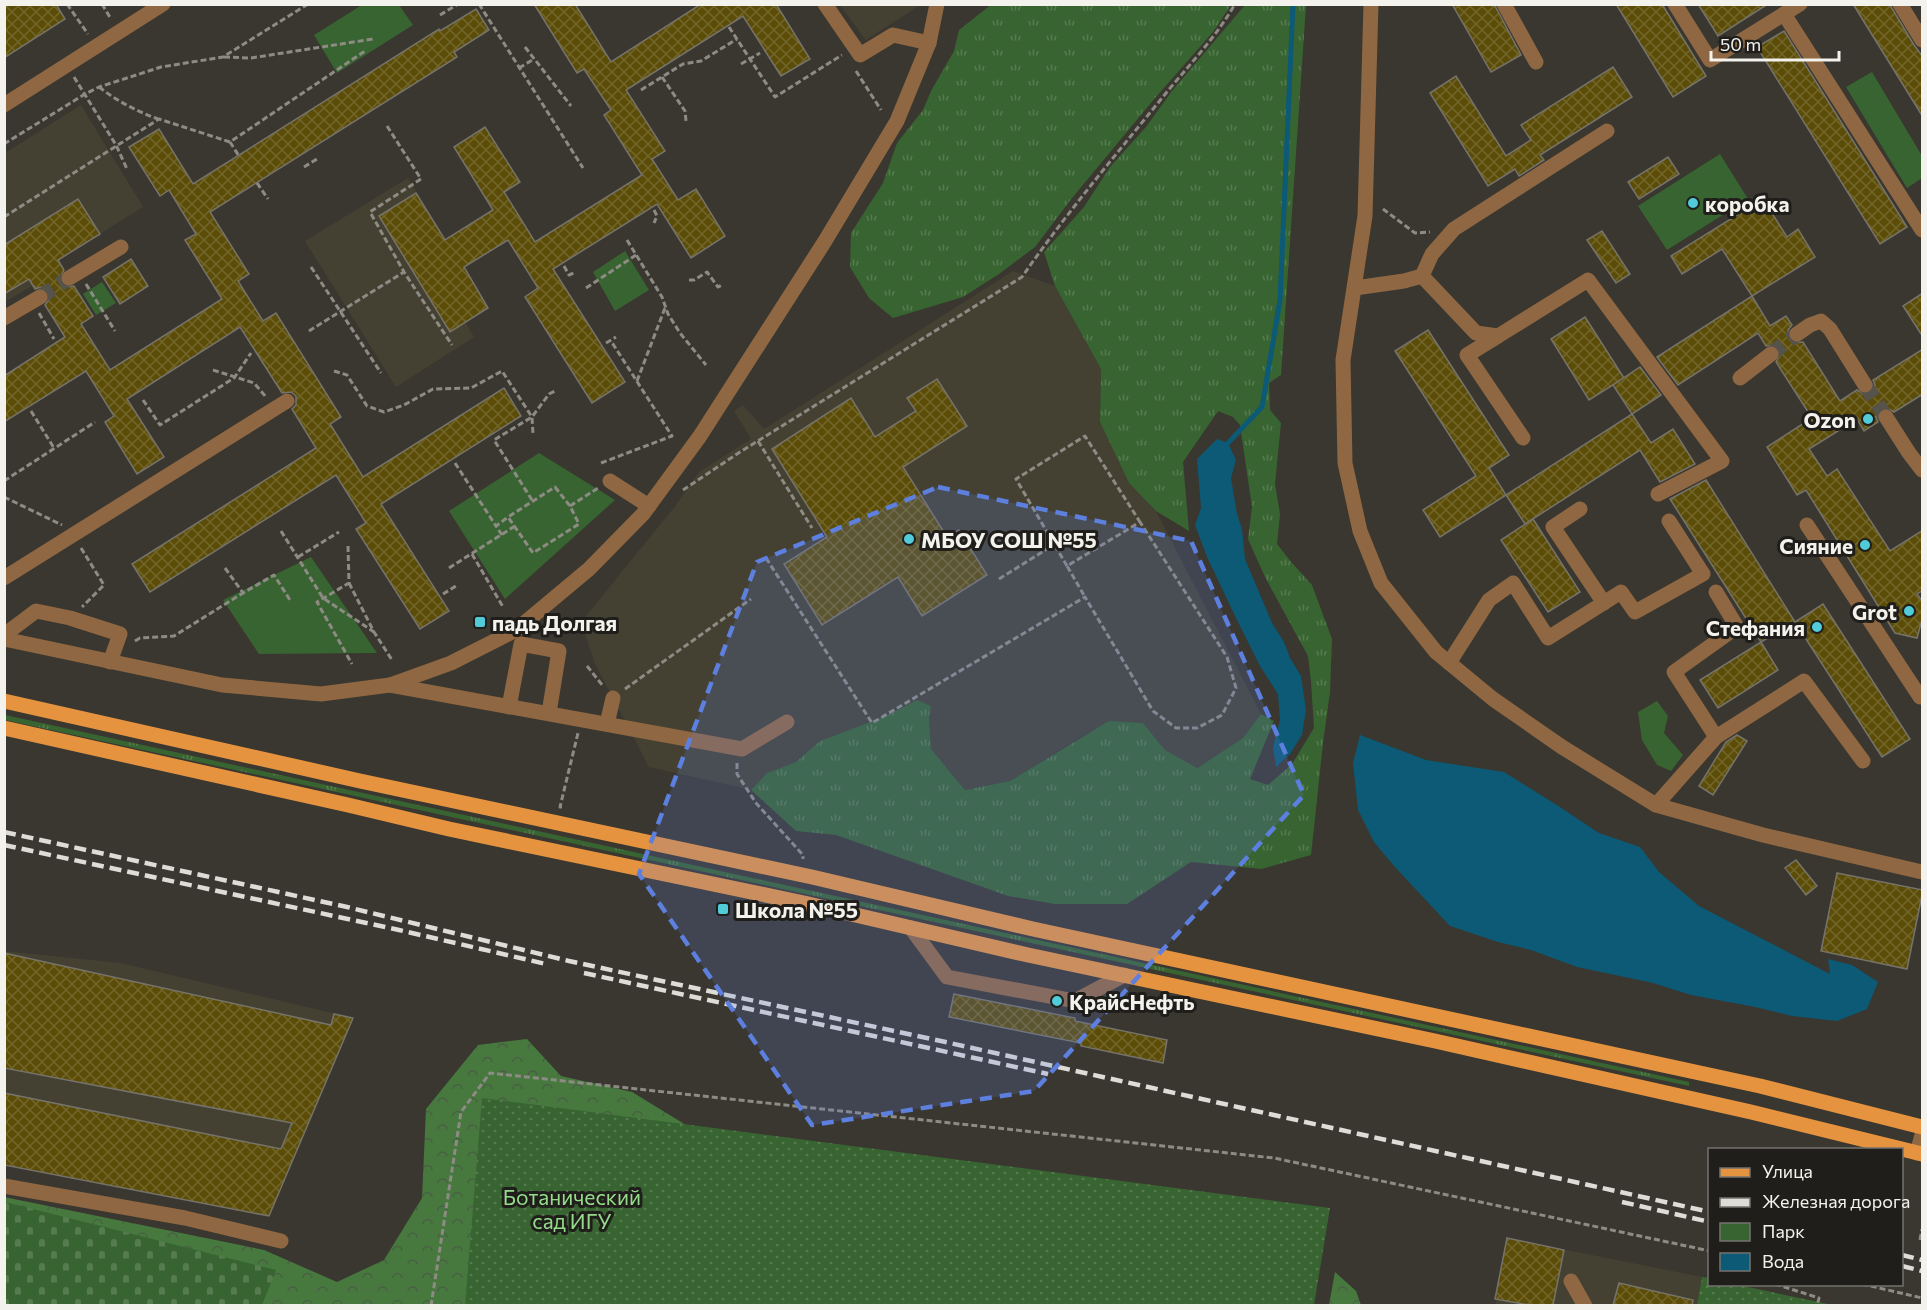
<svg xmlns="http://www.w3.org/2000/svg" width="1927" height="1310" viewBox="0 0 1927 1310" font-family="Commissioner,sans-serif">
  <defs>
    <pattern id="grass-tufts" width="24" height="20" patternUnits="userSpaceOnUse" patternTransform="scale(1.5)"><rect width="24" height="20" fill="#386431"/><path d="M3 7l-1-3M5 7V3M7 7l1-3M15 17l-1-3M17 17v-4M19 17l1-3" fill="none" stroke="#557b4f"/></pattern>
    <pattern id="forest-crowns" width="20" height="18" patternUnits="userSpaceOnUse" patternTransform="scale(1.5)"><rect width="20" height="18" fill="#47793f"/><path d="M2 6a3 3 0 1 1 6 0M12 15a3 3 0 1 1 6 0" fill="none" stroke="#485f43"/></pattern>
    <pattern id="cemetery-stones" width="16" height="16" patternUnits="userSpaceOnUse" patternTransform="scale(1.5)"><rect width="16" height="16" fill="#386431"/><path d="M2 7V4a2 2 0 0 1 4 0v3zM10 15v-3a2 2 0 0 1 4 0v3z" fill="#557b4f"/></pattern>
    <pattern id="garden-dots" width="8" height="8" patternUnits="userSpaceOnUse" patternTransform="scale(1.5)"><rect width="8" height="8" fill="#386431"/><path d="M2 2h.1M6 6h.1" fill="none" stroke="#557b4f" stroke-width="1.8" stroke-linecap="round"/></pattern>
    <pattern id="building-cross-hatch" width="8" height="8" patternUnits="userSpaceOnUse" patternTransform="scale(1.5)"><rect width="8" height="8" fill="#5b4c07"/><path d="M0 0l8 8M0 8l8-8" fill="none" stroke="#73662b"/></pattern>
  </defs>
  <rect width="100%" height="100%" fill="#39372f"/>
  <g fill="#444133">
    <path d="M840 5H920L866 40Z"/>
    <path d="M81 105 143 207 29 278 33 285 5 302V153Z"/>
    <path d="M408 178 488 308 465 322 474 337 396 387 305 241Z"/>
    <path d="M1013 271 1055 286 1101 369 1100 422 1129 483 1156 511 1261 714 1243 738 1196 768 1165 750 1143 723 1086 734 1010 781 965 790 931 749 929 717 931 706 917 701 886 716 820 741 796 762 767 773 751 790 649 767 595 664 581 622 676 505 699 472 751 439 734 411 743 405 764 429Z"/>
    <path d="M4 951 121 963 353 1018 269 1216 5 1165Z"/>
    <path d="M1507 1238 1702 1277 1697 1305 1495 1306Z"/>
  </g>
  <g fill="url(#grass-tufts)">
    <path d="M992 4 1231 5 1213 32 1155 98 1072 198 1035 247 999 274 963 297 893 318 869 298 850 267 851 233 883 183 897 143 923 110 931 91 954 51 959 30Z"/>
    <path d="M1245 5H1306L1281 375 1269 383 1270 410 1281 423 1275 484 1280 514 1277 544 1292 563 1312 585 1332 639 1330 692 1323 743 1311 855 1261 869 1191 862 1127 904H1055L1008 896 836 835 796 831 751 790 767 773 796 762 820 741 886 716 917 700 931 706 929 717 931 749 965 790 1010 781 1109 721 1143 723 1165 750 1197 768 1243 738 1261 714 1274 721 1250 779 1268 785 1292 764 1314 728 1311 682 1308 656 1265 577 1248 539 1252 507 1240 425 1233 417 1218 411 1183 462 1189 531 1156 511 1129 483 1100 422 1101 369 1055 286 1044 252 1084 207 1110 167 1146 127 1172 91Z"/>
    <path d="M5 715 1689 1082V1086L5 720Z"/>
  </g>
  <g fill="url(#forest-crowns)">
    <path d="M527 1039 561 1076 632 1092 686 1125 476 1305H5L4 1197 264 1250 337 1282 384 1260 422 1198 426 1109 478 1045Z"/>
    <path d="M1335 1272 1356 1291 1361 1305H1329Z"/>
  </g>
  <path fill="url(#cemetery-stones)" d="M5 1202 276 1270 262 1305H5Z"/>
  <g fill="#386431">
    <path d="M362 5H399L413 25 337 73 314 35Z"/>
    <path d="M1872 72 1922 156V178L1907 188 1846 87Z"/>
    <path d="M1720 154 1748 199 1667 250 1638 206Z"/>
    <path d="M625 251 649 290 615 311 593 272Z"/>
    <path d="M102 282 116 303 96 315 83 294Z"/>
    <path d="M539 453 615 500 505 599 449 511Z"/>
    <path d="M311 557 377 653 259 654 223 600Z"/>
    <path d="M1657 701 1668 716 1664 733 1683 755 1671 771 1657 765 1642 740 1638 712Z"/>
  </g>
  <g fill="url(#garden-dots)">
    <path d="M482 1098 1330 1208 1314 1305H465Z"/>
    <path d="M1702 1277 1709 1278 1710 1284 1738 1285 1833 1305H1697Z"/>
  </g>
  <g fill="#0c5a76">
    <path d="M1217 439 1228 443 1236 460 1231 478 1237 514 1242 529 1245 559 1272 623 1284 642 1290 658 1301 676 1306 710 1302 735 1290 754 1276 767 1273 747 1280 720 1278 694 1260 666 1235 616 1207 557 1195 525 1201 508 1197 459Z"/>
    <path d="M1360 735 1426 760 1504 772 1560 807 1599 833 1640 847 1659 872 1699 906 1830 974 1828 959 1852 965 1878 982 1867 1009 1837 1021 1792 1016 1755 1007 1691 995 1653 983 1577 967 1531 950 1498 942 1450 926 1393 865 1374 842 1358 810 1353 763Z"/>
  </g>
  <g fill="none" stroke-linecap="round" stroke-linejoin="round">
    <path stroke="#0c5a76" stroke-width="5" d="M1228 443 1262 407 1280 300 1293 4"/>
  </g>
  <g fill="url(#building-cross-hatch)" stroke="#76736b" stroke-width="1.5">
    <path d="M4 4H56L65 19 4 58Z"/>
    <path d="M534 4H575L611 62 701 4H776L810 59 781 76 743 16 626 90 665 151 652 159 678 200 696 189 725 236 691 258 657 204 553 269 625 382 592 403 525 297 538 288 508 240 464 267 488 308 450 332 379 216 416 193 445 240 493 210 454 147 485 127 520 182 504 192 535 242 642 175 604 115 611 110 584 69 577 73Z"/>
    <path d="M1452 4H1494L1521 55 1491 72Z"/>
    <path d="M1616 4H1662L1706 76 1673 97Z"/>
    <path d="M1698 4H1768L1718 36Z"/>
    <path d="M1853 4 1890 5 1914 45 1923 57V117Z"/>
    <path d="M476 9 489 30 454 52 457 57 210 212 249 274 238 281 263 321 276 313 341 417 330 424 363 477 504 388 521 416 381 504 449 611 420 629 356 529 366 523 336 475 150 592 132 564 316 448 292 409 296 405V396L291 392 282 393 240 327 127 399 164 457 137 474 105 422 114 416 86 371 4 422V376L65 337 45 305 50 298 45 289 41 287 35 289 29 279 4 294V245L78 199 100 234 58 260 64 270 59 279 65 287 74 286 93 316 81 324 110 370 222 299 185 240 196 234 169 190 160 196 129 147 159 129 193 184 439 29 440 31Z"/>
    <path d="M1784 31 1907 227 1880 244 1757 47Z"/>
    <path d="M1613 67 1632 97 1540 155 1544 160 1519 176 1515 169 1488 186 1430 93 1456 76 1506 156 1531 140 1521 125Z"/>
    <path d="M1668 157 1679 174 1639 199 1628 182Z"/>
    <path d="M1763 199 1787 237 1798 229 1815 257 1752 296 1722 249 1682 274 1671 256Z"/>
    <path d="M1602 231 1630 274 1616 283 1587 240Z"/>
    <path d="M131 259 148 286 120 304 103 277Z"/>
    <path d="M1923 293V337L1903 306Z"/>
    <path d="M1752 296 1770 326 1786 316 1792 325 1788 330 1789 339 1793 343 1803 342 1840 401 1857 390 1865 395 1871 393 1875 385 1873 380 1923 349V394L1894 412 1886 407 1880 409 1876 417 1878 422 1864 431 1857 419 1809 449 1827 476 1837 469 1890 551 1923 530V590L1917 594 1923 602V616L1917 638 1895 633 1806 490 1797 495 1767 447 1812 418 1776 362 1781 353 1778 348 1774 345 1766 346 1758 333 1678 385 1657 357Z"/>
    <path d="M1585 317 1624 378 1589 400 1551 339Z"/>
    <path d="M1428 330 1509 455 1489 468 1506 495 1440 537 1423 510 1476 476 1395 351Z"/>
    <path d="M1640 367 1661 395 1632 414 1613 385Z"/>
    <path d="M937 379 967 426 903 467 947 537 959 530 987 575 922 616 898 577 822 625 784 564 827 537 772 449 851 398 875 437 916 411 907 398Z"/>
    <path d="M1632 414 1651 443 1673 429 1695 464 1660 482 1640 450 1525 524 1506 495Z"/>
    <path d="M1706 480 1795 622 1761 642 1670 499Z"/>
    <path d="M1533 519 1580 592 1548 612 1501 540Z"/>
    <path d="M1823 604 1910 739 1882 757 1795 622Z"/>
    <path d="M1761 642 1778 670 1718 708 1700 680Z"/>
    <path d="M1737 735 1747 741 1713 795 1699 786 1726 742Z"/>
    <path d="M1796 860 1817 886 1806 895 1785 868Z"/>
    <path d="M1837 873 1923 890 1907 969 1821 951Z"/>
    <path d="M4 953 331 1025 334 1014 353 1018 269 1216 4 1165V1093L281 1149 292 1123 4 1068Z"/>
    <path d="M954 994 1075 1018V1021L1167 1040 1163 1063 1081 1046V1043L949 1017Z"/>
    <path d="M1507 1238 1564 1250 1553 1305H1529L1495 1299Z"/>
    <path d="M1619 1283 1693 1300 1692 1305H1613Z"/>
  </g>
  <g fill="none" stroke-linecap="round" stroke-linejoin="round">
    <g stroke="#55534c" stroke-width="15" stroke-dasharray="15 8" stroke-linecap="butt">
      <path d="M40 297 69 278"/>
      <path d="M1771 354 1797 334"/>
      <path d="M1865 385 1886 417"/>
    </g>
    <g stroke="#8d8b84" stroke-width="3" stroke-dasharray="6 3" stroke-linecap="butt">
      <path d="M67 4 88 34"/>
      <path d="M102 4 111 19"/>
      <path d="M479 4 583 168"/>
      <path d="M440 15 458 4"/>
      <path d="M729 27 775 97 842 55"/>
      <path d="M525 47 571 106"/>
      <path d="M224 57 251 58 373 39"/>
      <path d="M741 64 760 53"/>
      <path d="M519 68 534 59"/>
      <path d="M856 71 881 110"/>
      <path d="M74 77 116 145 127 169"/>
      <path d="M662 77 685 111 686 121"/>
      <path d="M99 87C117 101 136 111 158 119"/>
      <path d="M641 90 683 64 701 61 737 39"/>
      <path d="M387 126 421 179 370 212 404 272 452 345"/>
      <path d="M230 142 239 156"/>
      <path d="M4 144 85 94 99 87 161 67 223 57 308 4"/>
      <path d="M304 167 317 159"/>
      <path d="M257 183 268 199"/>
      <path d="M1383 209 1415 233 1430 232"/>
      <path d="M654 210 657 216 654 223"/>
      <path d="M4 217 159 119 230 142 365 51"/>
      <path d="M627 240 662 297 668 314 680 333 706 365"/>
      <path d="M564 266 569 275 576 272"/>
      <path d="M311 267 381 373"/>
      <path d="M689 280H694L707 272 718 287 722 285"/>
      <path d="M86 284 115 331"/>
      <path d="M586 288 636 255"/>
      <path d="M39 313 54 339"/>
      <path d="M309 331 404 272"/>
      <path d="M606 343 616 337"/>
      <path d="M213 370 254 383 266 397"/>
      <path d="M334 371 347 375 367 406 384 412 404 405 433 389 471 388 502 371 532 417 533 434"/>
      <path d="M637 381 665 308"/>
      <path d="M143 400 160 425 234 378 251 353"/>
      <path d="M31 411 54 448"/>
      <path d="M758 441 812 528"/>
      <path d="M455 463 496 526"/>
      <path d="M601 463 672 436 611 341"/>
      <path d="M4 481 95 422"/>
      <path d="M555 487 570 506 579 524 533 553 508 517Z"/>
      <path d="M683 490 740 452 1022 277C1065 215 1114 157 1162 98 1187 67 1215 39 1235 4"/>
      <path d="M4 497 62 525"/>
      <path d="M532 500 494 440 532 417 549 394 555 391"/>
      <path d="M570 506 598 488"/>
      <path d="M281 531 323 598 374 632"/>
      <path d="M502 535 496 526 508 517"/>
      <path d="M348 546 349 583 317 602 352 664"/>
      <path d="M81 548 104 585 82 607"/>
      <path d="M472 554 503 607"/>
      <path d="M298 557 339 532"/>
      <path d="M766 558 872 723 1085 597 1153 711 1176 728H1197L1222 715 1236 688 1227 657 1140 522 1067 566 1085 597"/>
      <path d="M1067 566 1016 479 1085 436 1140 522"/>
      <path d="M225 568 243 593 274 575 290 600"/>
      <path d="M449 568 515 526"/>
      <path d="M999 579 1055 544"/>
      <path d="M349 583 374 632 392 660"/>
      <path d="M443 594 456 586"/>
      <path d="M135 641 140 638 174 636 243 593"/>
      <path d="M587 666 603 686"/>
      <path d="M625 689 751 599"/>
      <path d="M737 763V774L756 803 803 855V859"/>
      <path d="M562 807H560L578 733"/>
      <path d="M1920 1240 1922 1229"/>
      <path d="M1775 1284 1819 1298 1817 1306"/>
      <path d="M1862 1284 1922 1298"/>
      <path d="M431 1306 461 1112 490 1073 1274 1158 1710 1251"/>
    </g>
    <g stroke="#8f6742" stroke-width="15">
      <path d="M825 4 860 55 893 35 929 43"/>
      <path d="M1371 4 1365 216 1343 360 1345 463 1360 531 1381 583 1436 652 1493 699 1562 747 1656 805 1763 835 1922 872"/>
      <path d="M1504 4 1536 62"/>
      <path d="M1675 4 1710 60 1784 14"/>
      <path d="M1800 4 1784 14 1922 230"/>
      <path d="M1900 4 1922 40"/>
      <path d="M4 105 163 4"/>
      <path d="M1422 276 1476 333 1498 336 1588 280 1722 461 1658 494"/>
      <path d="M69 278 121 247"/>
      <path d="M1355 288 1404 281 1422 276 1432 254 1454 229 1607 131"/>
      <path d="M4 318 40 297"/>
      <path d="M1797 334 1810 325 1821 321 1830 329 1865 385"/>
      <path d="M1498 336 1467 355 1523 438"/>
      <path d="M1740 378 1771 354"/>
      <path d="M1886 417 1909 453 1922 470"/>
      <path d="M610 481 649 506"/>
      <path d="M1580 509 1553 527 1604 603"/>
      <path d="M1807 525 1920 697H1922"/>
      <path d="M4 578 287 401"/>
      <path d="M4 635 36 611 70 618 120 634 110 662"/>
      <path d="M4 639 222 685 321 694 390 685 451 663 516 630 589 569 643 514 700 436 825 241 897 121 929 43 937 4"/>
      <path d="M1449 663 1489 600 1513 583 1548 638 1621 592 1635 612 1703 574 1669 521"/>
      <path d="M390 685 742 749 787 722"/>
      <path d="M509 707 521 644 559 651 549 713"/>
      <path d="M607 724 613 698"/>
      <path d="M1716 737 1674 672 1737 627 1716 592"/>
      <path d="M1656 805 1716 737 1804 681 1863 761"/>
      <path d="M911 928 947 977 1075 1001 1124 975"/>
      <path d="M1917 1153 1922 1135"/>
      <path d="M4 1186 185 1218 281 1241"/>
      <path d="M1571 1281 1585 1306"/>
    </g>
    <g stroke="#e69340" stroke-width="15">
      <path d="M4 701 360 781 812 877 1033 929 1760 1086 1922 1127"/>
      <path d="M4 728 348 805 449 829 804 903 1028 955 1435 1041 1751 1112 1922 1154"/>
    </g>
    <g stroke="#dddcd7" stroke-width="4.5" stroke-dasharray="12 6" stroke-linecap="butt">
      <path d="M4 832 347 907 569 961 950 1043 1710 1212"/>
      <path d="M4 845 399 930 546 964"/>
      <path d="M584 973 1048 1074"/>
      <path d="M1622 1202 1710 1222"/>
      <path d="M1902 1255 1922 1260"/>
      <path d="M1902 1266 1922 1271"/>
    </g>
  </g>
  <path fill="#5d7fde" fill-opacity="0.2" stroke="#5d7fde" stroke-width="4.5" stroke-dasharray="12 8" stroke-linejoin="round" d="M938 487 1191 541 1304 795 1034 1091 812 1125 639 874 757 562Z"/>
  <g fill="#52cbd9" stroke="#1f1e1b" stroke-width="2">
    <circle cx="1693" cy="203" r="6"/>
    <circle cx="1868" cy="419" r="6"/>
    <circle cx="909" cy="539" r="6"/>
    <circle cx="1865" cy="545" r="6"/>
    <circle cx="1909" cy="611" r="6"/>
    <rect x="474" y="616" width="12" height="12" rx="3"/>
    <circle cx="1817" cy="627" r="6"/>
    <rect x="717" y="903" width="12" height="12" rx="3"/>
    <circle cx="1057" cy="1001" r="6"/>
  </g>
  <g text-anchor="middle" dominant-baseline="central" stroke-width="6" stroke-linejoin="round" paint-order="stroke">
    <g font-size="21" font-weight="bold" fill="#f3f2ed" stroke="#1f1e1b" text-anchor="start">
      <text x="1705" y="203">коробка</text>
      <text x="1856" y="419" text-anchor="end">Ozon</text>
      <text x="921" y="539">МБОУ СОШ №55</text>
      <text x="1853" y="545" text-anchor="end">Сияние</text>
      <text x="1897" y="611" text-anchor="end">Grot</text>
      <text x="492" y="622">падь Долгая</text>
      <text x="1805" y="627" text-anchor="end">Стефания</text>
      <text x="735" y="909">Школа №55</text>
      <text x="1069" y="1001">КрайсНефть</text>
    </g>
    <g font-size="21" fill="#95dc8a" stroke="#1f1e1b">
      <text x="572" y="1196">Ботанический<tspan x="572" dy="24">сад ИГУ</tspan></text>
    </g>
  </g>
  <rect width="1927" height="1310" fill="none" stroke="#f3f2ed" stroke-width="12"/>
  <rect x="1708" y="1148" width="195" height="138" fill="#1f1e1b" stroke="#74736f" stroke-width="1.5"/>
  <rect x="1720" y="1168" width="30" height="9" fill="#e69340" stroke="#74736f" stroke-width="1.5"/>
  <text x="1762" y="1178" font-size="18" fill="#f3f2ed">Улица</text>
  <rect x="1720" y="1198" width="30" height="9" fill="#dddcd7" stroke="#74736f" stroke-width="1.5"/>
  <text x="1762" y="1208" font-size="18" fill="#f3f2ed">Железная дорога</text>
  <rect x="1720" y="1223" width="30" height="18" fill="#386431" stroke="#74736f" stroke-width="1.5"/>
  <text x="1762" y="1238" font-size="18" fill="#f3f2ed">Парк</text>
  <rect x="1720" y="1253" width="30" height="18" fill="#0c5a76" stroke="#74736f" stroke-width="1.5"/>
  <text x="1762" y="1268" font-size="18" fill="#f3f2ed">Вода</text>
  <path d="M1711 51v9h128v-9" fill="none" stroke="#f3f2ed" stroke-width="3"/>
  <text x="1720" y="51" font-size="18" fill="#f3f2ed" stroke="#1f1e1b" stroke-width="4.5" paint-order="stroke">50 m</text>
</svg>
